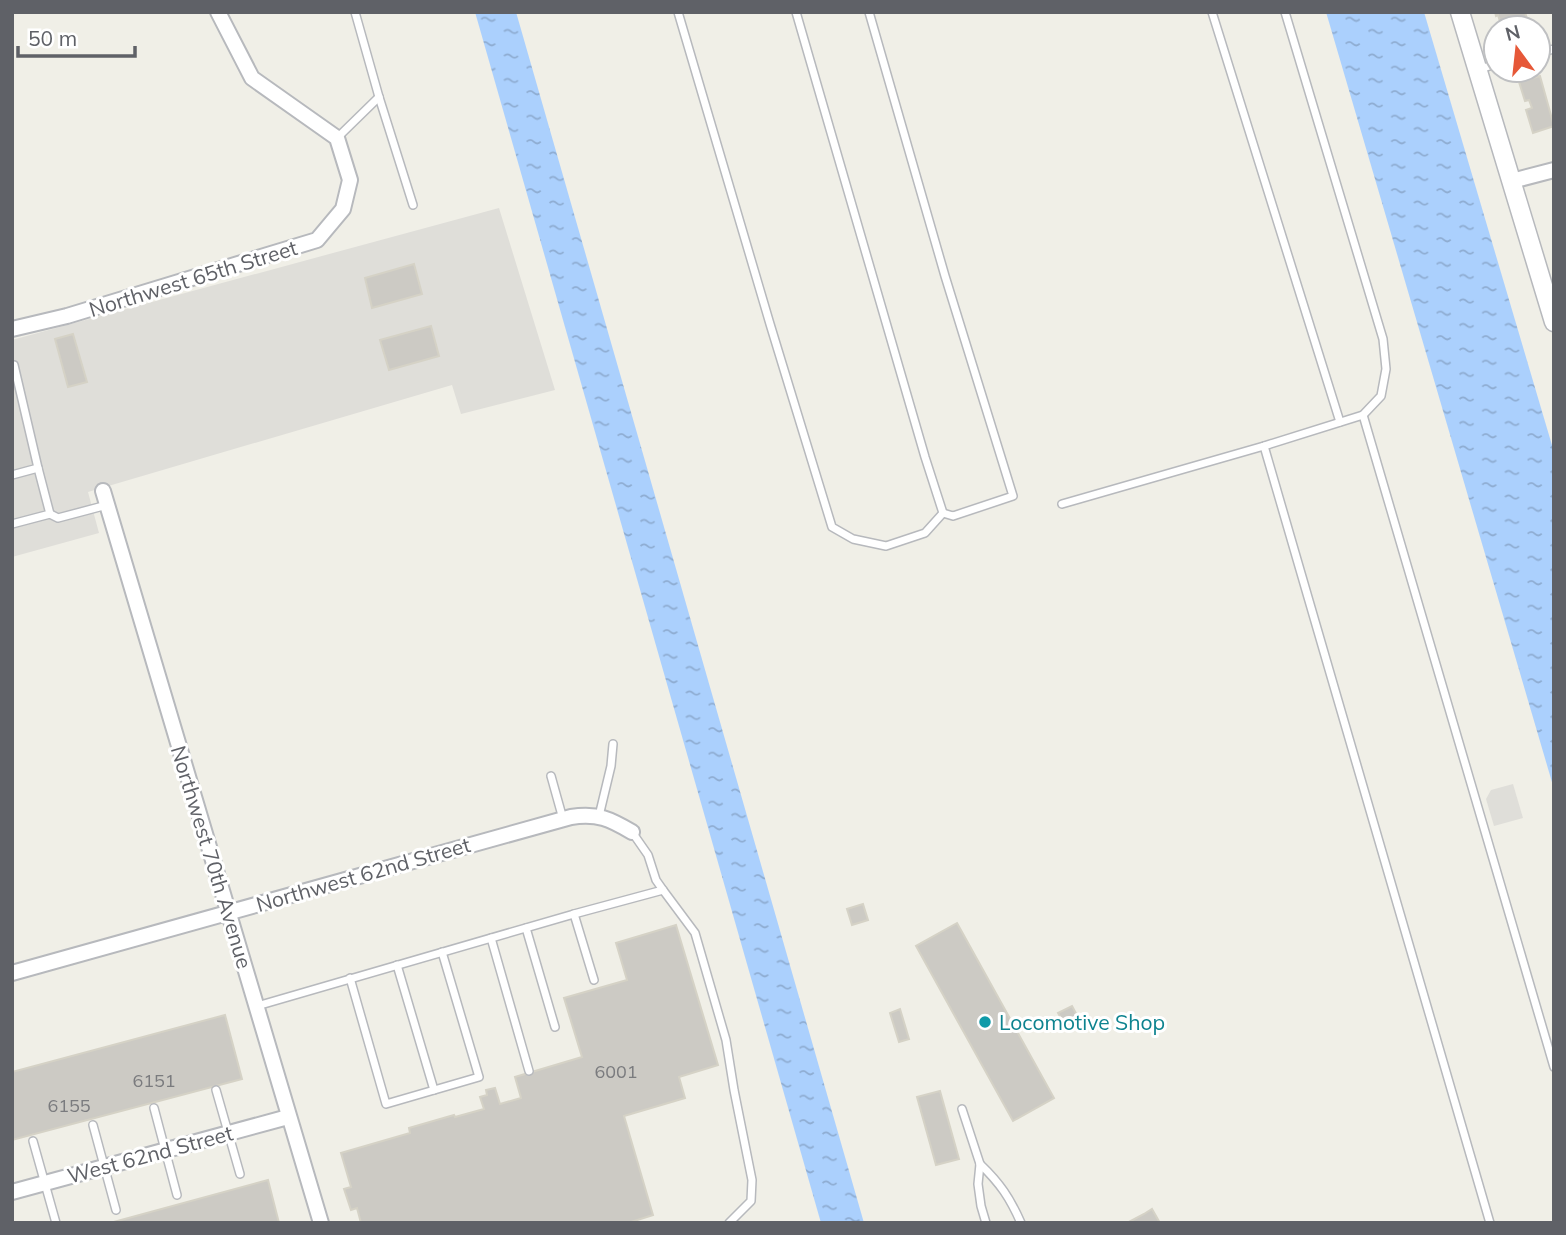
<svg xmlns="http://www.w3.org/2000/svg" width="1566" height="1235" viewBox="0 0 1566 1235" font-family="Mulish,sans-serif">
  <defs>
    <pattern id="water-ripples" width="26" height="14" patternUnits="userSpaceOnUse" patternTransform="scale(1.75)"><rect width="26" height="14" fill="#abd0fd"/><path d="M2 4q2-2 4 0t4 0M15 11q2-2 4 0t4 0" fill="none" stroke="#8eacd1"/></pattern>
  </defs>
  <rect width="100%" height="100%" fill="#f0efe7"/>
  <g fill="#dfded9">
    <path d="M499 208 555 390 461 414 452 385 88 492 99 533 12 557V340Z"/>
    <path d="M1513 784 1523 818 1494 826 1486 799 1491 790Z"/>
  </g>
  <g fill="url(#water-ripples)">
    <path d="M475 12H516L864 1223H821Z"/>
    <path d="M1326 12H1424L1554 452V789Z"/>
  </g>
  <g fill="#cccac4" stroke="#d5d2c6" stroke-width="2">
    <path d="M1495 12H1525L1529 26 1524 28H1502L1498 15 1496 16Z"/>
    <path d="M1540 76 1554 126 1533 133 1526 110 1532 108 1529 100 1525 101 1519 82Z"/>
    <path d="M414 264 422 294 372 308 365 278Z"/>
    <path d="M431 326 439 356 389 370 380 340Z"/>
    <path d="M73 334 87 382 68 387 55 339Z"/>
    <path d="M863 904 868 920 852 925 847 909Z"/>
    <path d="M957 923 1054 1098 1013 1121 916 946Z"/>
    <path d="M676 925 718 1065 679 1077 685 1098 624 1116 653 1215 631 1222V1223H361L357 1208 351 1210 344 1189 351 1187 341 1153 410 1133 409 1128 454 1115 455 1117 484 1109 480 1097 487 1095 486 1090 495 1088 500 1104 521 1098 515 1077 582 1057 564 998 627 980 616 943Z"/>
    <path d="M1072 1006 1079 1019 1066 1027 1058 1013Z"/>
    <path d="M900 1009 909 1039 899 1042 890 1013Z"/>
    <path d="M225 1015 242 1079 12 1140V1072Z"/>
    <path d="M940 1091 959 1159 936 1165 917 1097Z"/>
    <path d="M268 1180 279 1223H110Z"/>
    <path d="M1152 1209 1160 1223H1127L1144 1214Z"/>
  </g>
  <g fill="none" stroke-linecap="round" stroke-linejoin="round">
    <defs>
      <g id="service">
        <path d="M355 12 379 97 413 205"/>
        <path d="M678 12 770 324 832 527 853 539 886 546 925 533 943 513 925 457 796 12"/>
        <path d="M869 12 945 276 1013 496 953 516 943 513"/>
        <path d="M1212 12 1340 422"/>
        <path d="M1538 53 1554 49"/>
        <path d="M1480 69 1496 64"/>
        <path d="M337 138 379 97"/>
        <path d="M12 365H14L38 468 12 475"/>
        <path d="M1363 415 1554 1067"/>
        <path d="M1264 446 1490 1223"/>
        <path d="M1062 504 1264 446 1363 415 1381 396 1386 369 1383 339 1285 12"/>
        <path d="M50 514 58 518 107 505"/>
        <path d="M12 524 50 514 38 468"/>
        <path d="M551 776 563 819"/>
        <path d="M599 816 611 766 613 744"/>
        <path d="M632 832 648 855 656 880 663 890 695 933 726 1040 734 1090 752 1180 751 1201 729 1223"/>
        <path d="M574 914 663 890"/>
        <path d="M526 928 555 1027"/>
        <path d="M491 938 529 1071"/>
        <path d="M397 965 434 1090"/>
        <path d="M350 978 386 1104 479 1077 442 952"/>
        <path d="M257 1006 574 914 594 980"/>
        <path d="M216 1090 240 1174"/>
        <path d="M154 1108 177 1195"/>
        <path d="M962 1109 980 1164 978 1184 981 1206 986 1223"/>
        <path d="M93 1125 116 1210"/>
        <path d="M33 1141 56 1223"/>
        <path d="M980 1164C1000 1183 1010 1198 1021 1223"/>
      </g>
      <g id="minor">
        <path d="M1512 181 1554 170"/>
        <path d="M12 329 67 316 317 240 343 209 350 180 337 138 252 78 218 12"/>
        <path d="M103 491 321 1223"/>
        <path d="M12 973 571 817C598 813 610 819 632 832"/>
        <path d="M12 1192 288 1117"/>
      </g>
      <path id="tertiary" d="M1460 12 1554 322"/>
    </defs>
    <use href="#service" stroke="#b7b9bd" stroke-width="10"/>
    <use href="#minor" stroke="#b7b9bd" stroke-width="18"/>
    <use href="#tertiary" stroke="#b7b9bd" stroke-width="21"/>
    <use href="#service" stroke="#fff" stroke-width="7"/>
    <use href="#minor" stroke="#fff" stroke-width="14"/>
    <use href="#tertiary" stroke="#fff" stroke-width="18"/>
  </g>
  <circle fill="#0f9aa8" stroke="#fff" stroke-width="2.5" cx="985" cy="1022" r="7"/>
  <g text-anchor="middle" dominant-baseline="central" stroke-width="6" stroke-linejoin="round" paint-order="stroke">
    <g font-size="18" fill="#7a7b7e">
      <text x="616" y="1071">6001</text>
      <text x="154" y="1080">6151</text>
      <text x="69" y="1105">6155</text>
    </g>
    <g font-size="21" fill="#5f6167" stroke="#fff">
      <text transform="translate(193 278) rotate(-17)">Northwest 65th Street</text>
      <text transform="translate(212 857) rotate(73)">Northwest 70th Avenue</text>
      <text transform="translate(363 874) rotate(-16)">Northwest 62nd Street</text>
      <text transform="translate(150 1154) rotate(-15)">West 62nd Street</text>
    </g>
    <g font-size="21" fill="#0d838f" stroke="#fff" text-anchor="start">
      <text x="999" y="1022">Locomotive Shop</text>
    </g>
  </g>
  <rect width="1566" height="1235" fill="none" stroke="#5f6167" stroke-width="28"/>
  <g transform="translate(1517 49) rotate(345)"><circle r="33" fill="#ffffff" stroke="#bfc0c2" stroke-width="2"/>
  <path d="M0-5L12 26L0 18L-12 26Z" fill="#e65838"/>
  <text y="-10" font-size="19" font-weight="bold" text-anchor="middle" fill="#5f6167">N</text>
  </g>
  <path d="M18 46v10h117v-10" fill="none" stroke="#5f6167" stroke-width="3.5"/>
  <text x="28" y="46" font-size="21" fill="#5f6167" stroke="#ffffff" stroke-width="5" paint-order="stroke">50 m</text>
</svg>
